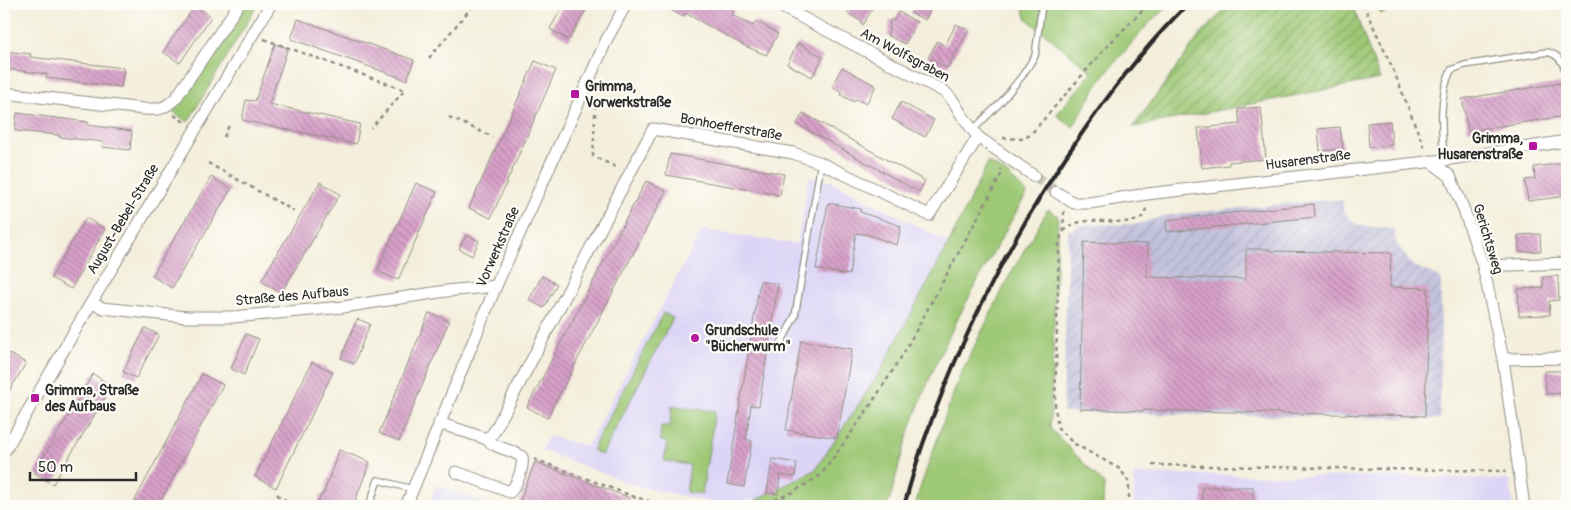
<svg xmlns="http://www.w3.org/2000/svg" width="1571" height="510" viewBox="0 0 1571 510" font-family="Pangolin,sans-serif">
  <defs>
    <pattern id="industrial-furrows" width="10" height="10" patternUnits="userSpaceOnUse" patternTransform="scale(1.25)"><rect width="10" height="10" fill="#c2c1dc"/><path d="M-1 1l2-2M0 10L10 0M9 11l2-2" fill="none" stroke="#a7a6bd"/></pattern>
    <pattern id="garden-furrows" width="10" height="10" patternUnits="userSpaceOnUse" patternTransform="scale(1.25)"><rect width="10" height="10" fill="#9dc875"/><path d="M-1 1l2-2M0 10L10 0M9 11l2-2" fill="none" stroke="#80a360"/></pattern>
    <pattern id="building-back-hatch" width="6" height="6" patternUnits="userSpaceOnUse" patternTransform="scale(1.25)"><rect width="6" height="6" fill="#d8a1c9"/><path d="M-1 5l2 2M0 0l6 6M5-1l2 2" fill="none" stroke="#af83a3"/></pattern>
  </defs>
  <rect width="100%" height="100%" fill="#fdfcf7"/>
  <filter id="ink" filterUnits="userSpaceOnUse"><feTurbulence type="fractalNoise" baseFrequency=".02" numOctaves="2"/><feDisplacementMap in="SourceGraphic" scale="10" xChannelSelector="R" yChannelSelector="G"/><feConvolveMatrix kernelMatrix="1 2 1 2 8 2 1 2 1" color-interpolation-filters="sRGB"/></filter>
  <filter id="wash" filterUnits="userSpaceOnUse"><feTurbulence type="fractalNoise" baseFrequency=".0096" numOctaves="4" result="noise"/><feDisplacementMap in="SourceGraphic" scale="20" xChannelSelector="R" yChannelSelector="G"/><feGaussianBlur stdDeviation="1.12" result="paint"/><feColorMatrix in="noise" values="0 0 0 0 0 0 0 0 0 0 0 0 0 0 0 0 0 1.4 0 .05"/><feComposite in="paint" operator="in"/></filter>
  <g filter="url(#wash)">
    <rect width="100%" height="100%" fill="#f4efdc"/>
    <g fill="#ddd5f6">
      <path d="M809 177 831 181 949 243 878 375 815 470 756 500 714 503 634 485 541 450 549 436 587 446 702 230 797 244Z"/>
      <path d="M1134 474 1412 477 1510 480 1513 506H1134Z"/>
      <path d="M437 485 493 506H428Z"/>
    </g>
    <path fill="url(#industrial-furrows)" d="M1325 200H1343V211L1351 220 1360 226 1394 229 1396 243 1412 265 1441 278 1440 419 1063 412 1068 231 1081 225 1138 224 1167 215Z"/>
    <g fill="#9dc875" stroke="#647a50">
      <path d="M244 4H258L188 122 171 111 180 100Z"/>
      <path d="M1021 4H1171L1149 23 1101 79 1073 127 1056 115 1092 72 1027 19Z"/>
      <path d="M988 162 1006 173 1027 193C986 265 943 339 914 418 903 447 896 477 888 506H756V500L815 470 878 375 949 243Z"/>
      <path d="M1048 209 1058 216 1050 428 1104 484 1103 506H915L920 488 959 377 1011 273Z"/>
      <path d="M663 313 673 318 602 455 592 450Z"/>
      <path d="M672 406 715 411 702 494 686 492 690 465 664 461 667 443 660 440 661 426H670Z"/>
    </g>
    <g fill="url(#garden-furrows)" stroke="#647a50">
      <path d="M1230 4H1352L1380 79 1133 127 1203 31Z"/>
      <path d="M1375 4H1406L1381 14Z"/>
    </g>
    <g id="blocks">
      <g fill="url(#building-back-hatch)">
        <path d="M564 4H589L569 40 550 29Z"/>
        <path d="M661 4H726L735 9 732 15 753 26 756 21 778 34 766 55 745 46 685 13 683 17Z"/>
        <path d="M853 4H875L863 25 859 20 847 13Z"/>
        <path d="M916 4H934L925 20 911 13Z"/>
        <path d="M195 6 211 17 180 63 163 52Z"/>
        <path d="M899 12 917 22 905 44 887 35 889 30 890 20H894Z"/>
        <path d="M298 19 414 60 407 80 291 39Z"/>
        <path d="M956 24 969 30 947 68 928 58 937 41 945 46Z"/>
        <path d="M798 43 823 57 812 77 787 64Z"/>
        <path d="M275 44 288 48 269 104 360 124 356 144 242 120 246 100 255 101Z"/>
        <path d="M4 51 31 54 30 57 124 68 121 87 46 78 47 74 4 69Z"/>
        <path d="M535 61 556 70 491 218 469 208Z"/>
        <path d="M842 67 876 86 866 104 856 99 854 102 841 95 842 92 832 86Z"/>
        <path d="M1561 83 1566 116 1468 131 1462 99Z"/>
        <path d="M901 102 934 120 925 137 892 119Z"/>
        <path d="M1261 107 1266 159 1229 162V165L1202 168 1198 128 1240 124 1238 109Z"/>
        <path d="M17 113 88 122V125L132 131 130 150 102 147 103 142 59 137V135L15 131Z"/>
        <path d="M803 113 925 181 919 192 797 124Z"/>
        <path d="M1390 121 1392 145 1369 147 1367 123Z"/>
        <path d="M1340 127 1343 149 1320 151 1318 129Z"/>
        <path d="M670 154 784 174 780 195 666 175Z"/>
        <path d="M1564 163 1567 196 1528 201 1525 180 1535 179 1534 167Z"/>
        <path d="M211 177 231 189 172 288 152 276Z"/>
        <path d="M646 181 666 191 547 418 527 407Z"/>
        <path d="M320 182 340 194 281 293 261 281Z"/>
        <path d="M416 183 437 192 398 280 377 271Z"/>
        <path d="M828 203 861 209 860 212 901 226 897 245 869 235 856 233 849 275 816 269Z"/>
        <path d="M1314 204 1315 217 1167 232 1166 220Z"/>
        <path d="M86 218 105 229 71 289 51 278Z"/>
        <path d="M1540 234 1541 251 1519 252 1518 235Z"/>
        <path d="M466 235 479 241 472 256 459 249Z"/>
        <path d="M1084 242 1148 244 1147 277 1246 279V249H1270V251L1391 253 1390 287 1428 288 1425 416 1186 411 1144 410V411L1080 409Z"/>
        <path d="M542 276 557 284 544 308 529 300Z"/>
        <path d="M1558 276 1559 300 1549 301 1550 315 1519 316 1518 289 1543 288V277Z"/>
        <path d="M760 281 778 284 759 406 751 405 746 439 752 441 744 487 727 484Z"/>
        <path d="M429 313 449 321 399 441 379 433Z"/>
        <path d="M357 319 370 324 354 364 341 358Z"/>
        <path d="M145 328 159 335 136 378 123 372Z"/>
        <path d="M246 334 259 339 244 375 231 369Z"/>
        <path d="M801 341 852 349 837 438 786 430Z"/>
        <path d="M4 351 26 363 4 400Z"/>
        <path d="M312 362 333 372 276 488 255 477Z"/>
        <path d="M1545 371H1567V393L1546 394Z"/>
        <path d="M93 374 112 386 53 484 34 473Z"/>
        <path d="M202 374 223 385 158 506H132Z"/>
        <path d="M339 450 370 462 353 506H317L321 494 323 495Z"/>
        <path d="M772 459 797 463 795 477 780 475 778 494 767 493Z"/>
        <path d="M535 462 630 498 627 506H518Z"/>
        <rect x="1202" y="487" width="51" height="19"/>
      </g>
    </g>
  </g>
  <g filter="url(#ink)">
    <use href="#blocks" fill-opacity="0" stroke="#908d84" stroke-width="1"/>
    <g fill="none" stroke-linecap="round" stroke-linejoin="round">
      <path stroke="#ccc8b9" stroke-width="11" stroke-dasharray="11 5.5" stroke-linecap="butt" d="M1034 176 1056 192"/>
      <defs>
        <g id="lane">
          <path d="M973 130 1001 102 1022 76 1035 56 1042 4"/>
          <path d="M1444 160C1442 131 1438 97 1451 70L1465 65 1547 52C1562 55 1565 67 1567 80"/>
          <path d="M777 351 795 316 821 163"/>
          <path d="M369 506 378 480 412 489"/>
        </g>
        <g id="street">
          <path d="M776 4 945 92 954 102 961 114 978 137 1034 176"/>
          <path d="M4 93 144 109C160 110 164 109 176 98L239 4"/>
          <path d="M1430 161 1450 176 1464 210 1483 266 1503 359 1524 506"/>
          <path d="M1056 192 1074 203H1089L1147 194 1444 160 1567 141"/>
          <path d="M1483 266 1567 263"/>
          <path d="M91 303 103 308 187 317H233L343 307 446 291 496 286"/>
          <path d="M1503 359 1567 358"/>
          <path d="M439 423 487 439C495 449 512 449 522 457 524 467 517 485 510 492L456 472"/>
          <path d="M487 439 494 432 653 129 793 153 821 163 929 215 978 137"/>
          <path d="M4 452 91 303 271 4"/>
          <path d="M406 506 496 286 607 39 626 4"/>
        </g>
      </defs>
      <use href="#lane" stroke="#908d84" stroke-width="8"/>
      <use href="#street" stroke="#908d84" stroke-width="13"/>
      <g stroke="#908d84" stroke-width="2.5" stroke-dasharray="4 4" stroke-linecap="butt">
        <path d="M1363 4 1393 69 1425 150"/>
        <path d="M264 39 405 90 371 128"/>
        <path d="M429 58 471 8"/>
        <path d="M596 97 593 156 618 168"/>
        <path d="M174 115 186 123"/>
        <path d="M449 117 493 137"/>
        <path d="M224 137 230 123"/>
        <path d="M1003 138 1024 139 1031 134 1111 42 1149 4"/>
        <path d="M208 163 294 211"/>
        <path d="M1063 231 1064 211"/>
        <path d="M534 459 635 497 667 506"/>
        <path d="M1152 465 1506 471"/>
        <path d="M277 494 280 497 291 503 290 506"/>
        <path d="M631 506 635 497"/>
        <path d="M760 506 793 492 821 475 868 409 902 356 1001 175V169"/>
        <path d="M1129 506V482L1120 469 1073 443 1058 428 1055 407 1059 244C1060 240 1061 234 1065 230 1084 210 1131 231 1143 216 1145 214 1146 208 1147 205"/>
      </g>
      <use href="#lane" stroke="#fff" stroke-width="5.5"/>
      <use href="#street" stroke="#fff" stroke-width="11"/>
      <path stroke="#2b2b2b" stroke-width="4" d="M904 506C910 485 916 463 924 441 964 329 1018 223 1087 126 1117 83 1150 41 1188 4"/>
    </g>
  </g>
  <g fill="#b5179e" stroke="#fdfcf7" stroke-width="2">
    <rect x="570" y="89" width="10" height="10" rx="2.5"/>
    <rect x="1528" y="141" width="10" height="10" rx="2.5"/>
    <circle cx="695" cy="338" r="5"/>
    <rect x="30" y="393" width="10" height="10" rx="2.5"/>
  </g>
  <g text-anchor="middle" dominant-baseline="central" stroke-width="4.5" stroke-linejoin="round" paint-order="stroke">
    <g font-size="14" fill="#2b2b2b" stroke="#fdfcf7">
      <text transform="translate(905 55) rotate(28)">Am Wolfsgraben</text>
      <text transform="translate(731 127) rotate(10)">Bonhoefferstraße</text>
      <text transform="translate(1308 160) rotate(-7)">Husarenstraße</text>
      <text transform="translate(123 219) rotate(-59)">August-Bebel-Straße</text>
      <text transform="translate(1488 239) rotate(73)">Gerichtsweg</text>
      <text transform="translate(498 247) rotate(-66)">Vorwerkstraße</text>
      <text transform="translate(292 296) rotate(-5)">Straße des Aufbaus</text>
    </g>
    <g font-size="14" font-weight="bold" fill="#2b2b2b" stroke="#fdfcf7" text-anchor="start">
      <text x="585" y="86">Grimma,<tspan x="585" dy="16">Vorwerkstraße</tspan></text>
      <text x="1523" y="138" text-anchor="end">Grimma,<tspan x="1523" dy="16">Husarenstraße</tspan></text>
      <text x="705" y="330">Grundschule<tspan x="705" dy="16">"Bücherwurm"</tspan></text>
      <text x="45" y="390">Grimma, Straße<tspan x="45" dy="16">des Aufbaus</tspan></text>
    </g>
  </g>
  <rect width="1571" height="510" fill="none" stroke="#fdfcf7" stroke-width="20"/>
  <path d="M30 472v8h106v-8" fill="none" stroke="#2b2b2b" stroke-width="2.5"/>
  <text x="38" y="472" font-size="15" fill="#2b2b2b" stroke="#fdfcf7" stroke-width="4" paint-order="stroke">50 m</text>
</svg>
